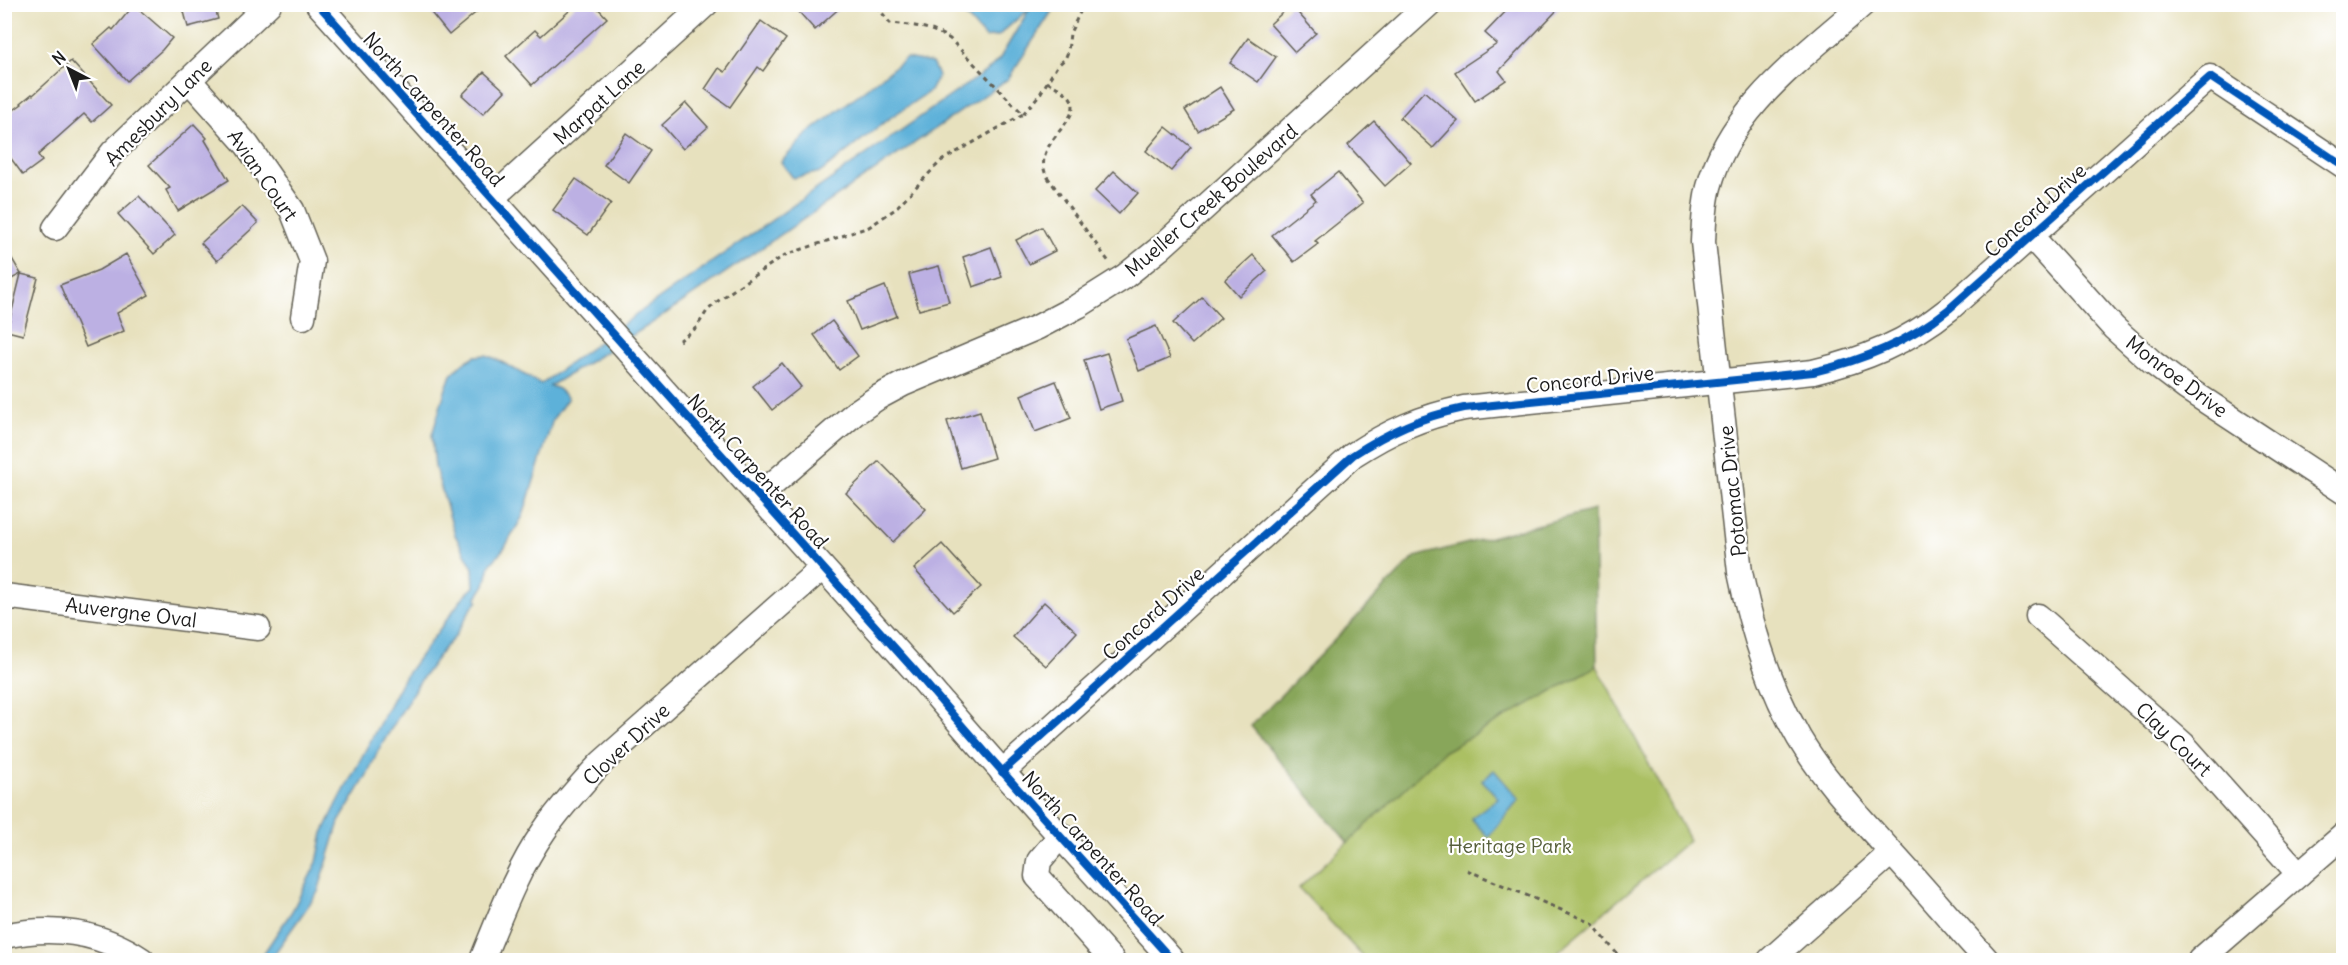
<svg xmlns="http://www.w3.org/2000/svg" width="2348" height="965" viewBox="0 0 2348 965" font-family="Delius,sans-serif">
  <rect width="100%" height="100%" fill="#fff"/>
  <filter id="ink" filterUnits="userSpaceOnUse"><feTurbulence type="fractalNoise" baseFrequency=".0167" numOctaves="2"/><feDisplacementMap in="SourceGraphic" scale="12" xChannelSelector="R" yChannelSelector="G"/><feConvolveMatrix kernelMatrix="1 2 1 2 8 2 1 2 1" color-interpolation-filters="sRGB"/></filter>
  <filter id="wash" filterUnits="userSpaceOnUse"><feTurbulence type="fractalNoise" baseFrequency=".008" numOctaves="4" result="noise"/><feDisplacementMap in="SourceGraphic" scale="24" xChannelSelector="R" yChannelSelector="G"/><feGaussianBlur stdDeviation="1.35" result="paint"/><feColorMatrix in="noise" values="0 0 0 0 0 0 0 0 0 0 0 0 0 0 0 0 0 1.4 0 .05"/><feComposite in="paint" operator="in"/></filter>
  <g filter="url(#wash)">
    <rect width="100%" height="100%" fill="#e7e1be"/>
    <path fill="#abc064" stroke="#646e40" stroke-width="1.5" d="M1597 666 1689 840 1548 960H1366L1299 888 1443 752Z"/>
    <path fill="#88a65a" stroke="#52613b" stroke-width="1.5" d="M1594 510 1597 666 1443 752 1348 843 1251 726 1415 557Z"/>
    <g fill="#5db1d9" stroke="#3c667a" stroke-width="1.5">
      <path d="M965 5H1056L1008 79 649 325 550 386 557 388 568 398 553 419 523 516 505 547 490 565 485 585 477 597 478 601 471 609 454 638 444 648 416 687 378 751 366 777 339 822 318 892 270 960H259L292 911 317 862 323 833 337 804 403 679 464 596 474 587 473 568 455 535 435 467 432 435 445 391 451 375 463 363 475 356 486 355 498 360 541 384 640 312 989 69 1000 58 1030 8 998 36 985 38 961 11Z"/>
      <path d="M906 58 932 63 938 76 930 91 887 120 821 172 793 178 781 162 807 134Z"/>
      <path d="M1494 770 1519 799 1488 837 1471 818 1498 798 1482 780Z"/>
    </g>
    <g id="blocks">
      <g fill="#bcb0e3">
        <path d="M182 4H214L218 19 188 27Z"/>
        <path d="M424 4H486L449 35Z"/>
        <path d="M577 4H594L607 18 532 85 506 56 535 30 541 36Z"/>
        <path d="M792 4H844L815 30Z"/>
        <path d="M1513 4H1563L1499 71 1506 80 1475 101 1455 72 1497 44 1485 33Z"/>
        <path d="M134 5 172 38 162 50 127 81 93 44 111 28 113 30Z"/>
        <path d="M1291 5 1316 33 1295 52 1270 24Z"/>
        <path d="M761 21 786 39 763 71 758 67 730 107 705 89 719 68 725 72Z"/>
        <path d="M1248 38 1276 57 1258 82 1230 63Z"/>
        <path d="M71 61 111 105 92 122 84 114 38 155 42 161 23 175 4 149V117L22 104 21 103 32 94 33 95Z"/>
        <path d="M484 72 505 91 483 114 462 95Z"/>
        <path d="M1220 87 1234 109 1198 131 1185 110Z"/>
        <path d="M1424 91 1458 121 1433 148 1400 118Z"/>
        <path d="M686 103 708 127 683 149 662 125Z"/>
        <path d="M1374 121 1411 163 1385 186 1348 145Z"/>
        <path d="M194 124 207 138 205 140 229 180 178 211 166 190 170 188 149 165Z"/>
        <path d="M1166 127 1191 147 1171 171 1146 151Z"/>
        <path d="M626 133 651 151 629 183 604 165Z"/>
        <path d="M1114 171 1138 193 1119 214 1095 191Z"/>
        <path d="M1338 172 1363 203 1315 241 1318 244 1294 262 1272 235 1316 200 1311 194Z"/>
        <path d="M576 179 611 203 588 235 553 210Z"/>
        <path d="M139 196 175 235 154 254 118 214Z"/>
        <path d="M242 206 258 223 217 261 201 243Z"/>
        <path d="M1042 227 1055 251 1029 264 1016 240Z"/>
        <path d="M4 245 21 274 4 283Z"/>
        <path d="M991 247 1002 277 973 287 963 257Z"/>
        <path d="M126 254 149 295 117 313 124 331 86 347 60 285 99 270Z"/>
        <path d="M1253 255 1267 271 1239 296 1225 280Z"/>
        <path d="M939 266 949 302 919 310 909 274Z"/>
        <path d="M21 274 38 278 23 335 7 331Z"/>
        <path d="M885 286 897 316 860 330 848 301Z"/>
        <path d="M1202 297 1221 318 1192 344 1173 323Z"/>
        <path d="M832 321 858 356 839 370 814 335Z"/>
        <path d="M1156 326 1170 358 1139 371 1126 339Z"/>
        <path d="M1107 353 1122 401 1099 409 1084 360Z"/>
        <path d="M782 363 801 387 772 410 753 386Z"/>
        <path d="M1056 381 1071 418 1035 432 1021 395Z"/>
        <path d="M980 411 994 458 961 468 947 421Z"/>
        <path d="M879 461 926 509 893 542 846 493Z"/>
        <path d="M942 544 981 587 953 612 914 569Z"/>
        <path d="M1044 602 1077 632 1046 666 1013 637Z"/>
      </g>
    </g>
  </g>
  <g filter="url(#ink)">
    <use href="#blocks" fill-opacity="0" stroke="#636155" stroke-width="1.5"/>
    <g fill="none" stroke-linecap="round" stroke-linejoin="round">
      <defs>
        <g id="minor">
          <path d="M318 4 917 673C999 771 1087 865 1172 960"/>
          <path d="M1863 4C1804 57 1730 107 1709 187 1704 205 1704 223 1703 242L1740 572C1752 631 1769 686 1799 738 1824 780 1858 815 1890 851 1923 887 1954 924 1987 960"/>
          <path d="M189 80 247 145 292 210 312 261 303 317"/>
          <path d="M491 199 706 4"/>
          <path d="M55 228 113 152 269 4"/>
          <path d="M2031 236 2114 328 2153 363 2186 388 2344 492"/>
          <path d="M759 496 855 413 877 398 903 384 1038 327 1078 306 1124 277 1159 249 1429 4"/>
          <path d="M4 596 258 628"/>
          <path d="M2038 616 2183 744 2299 874"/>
          <path d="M1002 772 1353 455C1390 431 1421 417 1464 408L1813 372C1864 360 1908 342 1949 309L2210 77 2344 166"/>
          <path d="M1061 835 1039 861 1037 876 1112 960"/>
          <path d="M4 936C53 925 101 932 142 960"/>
          <path d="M482 960C500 916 517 870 544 831 561 806 581 785 601 763L822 568"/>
          <path d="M1770 960 1891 853"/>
          <path d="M2200 960 2344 835"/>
        </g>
      </defs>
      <use href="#minor" stroke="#636155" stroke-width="27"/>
      <g stroke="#636155" stroke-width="3" stroke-dasharray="4.5 4.5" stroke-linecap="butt">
        <path d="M1047 82C1054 86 1062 89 1068 95 1090 118 1031 141 1046 175L1109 262"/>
        <path d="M1023 114 1040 94 1057 66 1065 59 1068 52 1070 33 1084 4"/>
        <path d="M679 341 696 328 707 311 718 301 746 281 785 255 869 227 894 210 941 161 1023 114 950 39C931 27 913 25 890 23L875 4"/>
        <path d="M1467 870 1592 923 1622 960"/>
      </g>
      <use href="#minor" stroke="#fff" stroke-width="24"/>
      <defs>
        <g id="cycleway">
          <path d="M318 4 917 673C999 771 1087 865 1172 960"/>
          <path d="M1002 772 1353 455C1390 431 1421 417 1464 408L1813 372C1864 360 1908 342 1949 309L2210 77 2344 166"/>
        </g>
      </defs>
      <use href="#cycleway" stroke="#fff" stroke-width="11"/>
      <use href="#cycleway" stroke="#0057b8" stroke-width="8"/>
    </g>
  </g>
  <g text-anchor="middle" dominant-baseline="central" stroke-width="4.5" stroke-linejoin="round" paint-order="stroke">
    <g font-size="20" fill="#1c1c1c" stroke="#fff">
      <text transform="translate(599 102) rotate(-42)">Marpat Lane</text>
      <text transform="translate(434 109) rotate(48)">North Carpenter Road</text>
      <text transform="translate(158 112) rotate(-45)">Amesbury Lane</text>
      <text transform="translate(263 175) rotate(55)">Avian Court</text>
      <text transform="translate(1211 200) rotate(-41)">Mueller Creek Boulevard</text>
      <text transform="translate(2035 210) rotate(-42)">Concord Drive</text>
      <text transform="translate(2177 376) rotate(37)">Monroe Drive</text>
      <text transform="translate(1590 379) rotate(-6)">Concord Drive</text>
      <text transform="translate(758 471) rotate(48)">North Carpenter Road</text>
      <text transform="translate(1732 491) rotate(-96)">Potomac Drive</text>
      <text transform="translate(131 612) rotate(7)">Auvergne Oval</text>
      <text transform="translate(1153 613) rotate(-42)">Concord Drive</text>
      <text transform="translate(2174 739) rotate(44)">Clay Court</text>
      <text transform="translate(626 744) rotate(-43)">Clover Drive</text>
      <text transform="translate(1093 848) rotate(48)">North Carpenter Road</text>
    </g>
    <g font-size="20" fill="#555e39" stroke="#fff">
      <text x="1510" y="845">Heritage Park</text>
    </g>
  </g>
  <rect width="2348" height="965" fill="none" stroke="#fff" stroke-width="24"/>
  <g transform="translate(69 69) rotate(318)" stroke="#ffffff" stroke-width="4.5" paint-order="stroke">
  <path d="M0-4.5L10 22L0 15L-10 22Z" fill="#1c1c1c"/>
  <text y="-9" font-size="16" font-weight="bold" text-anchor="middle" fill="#1c1c1c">N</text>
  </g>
</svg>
